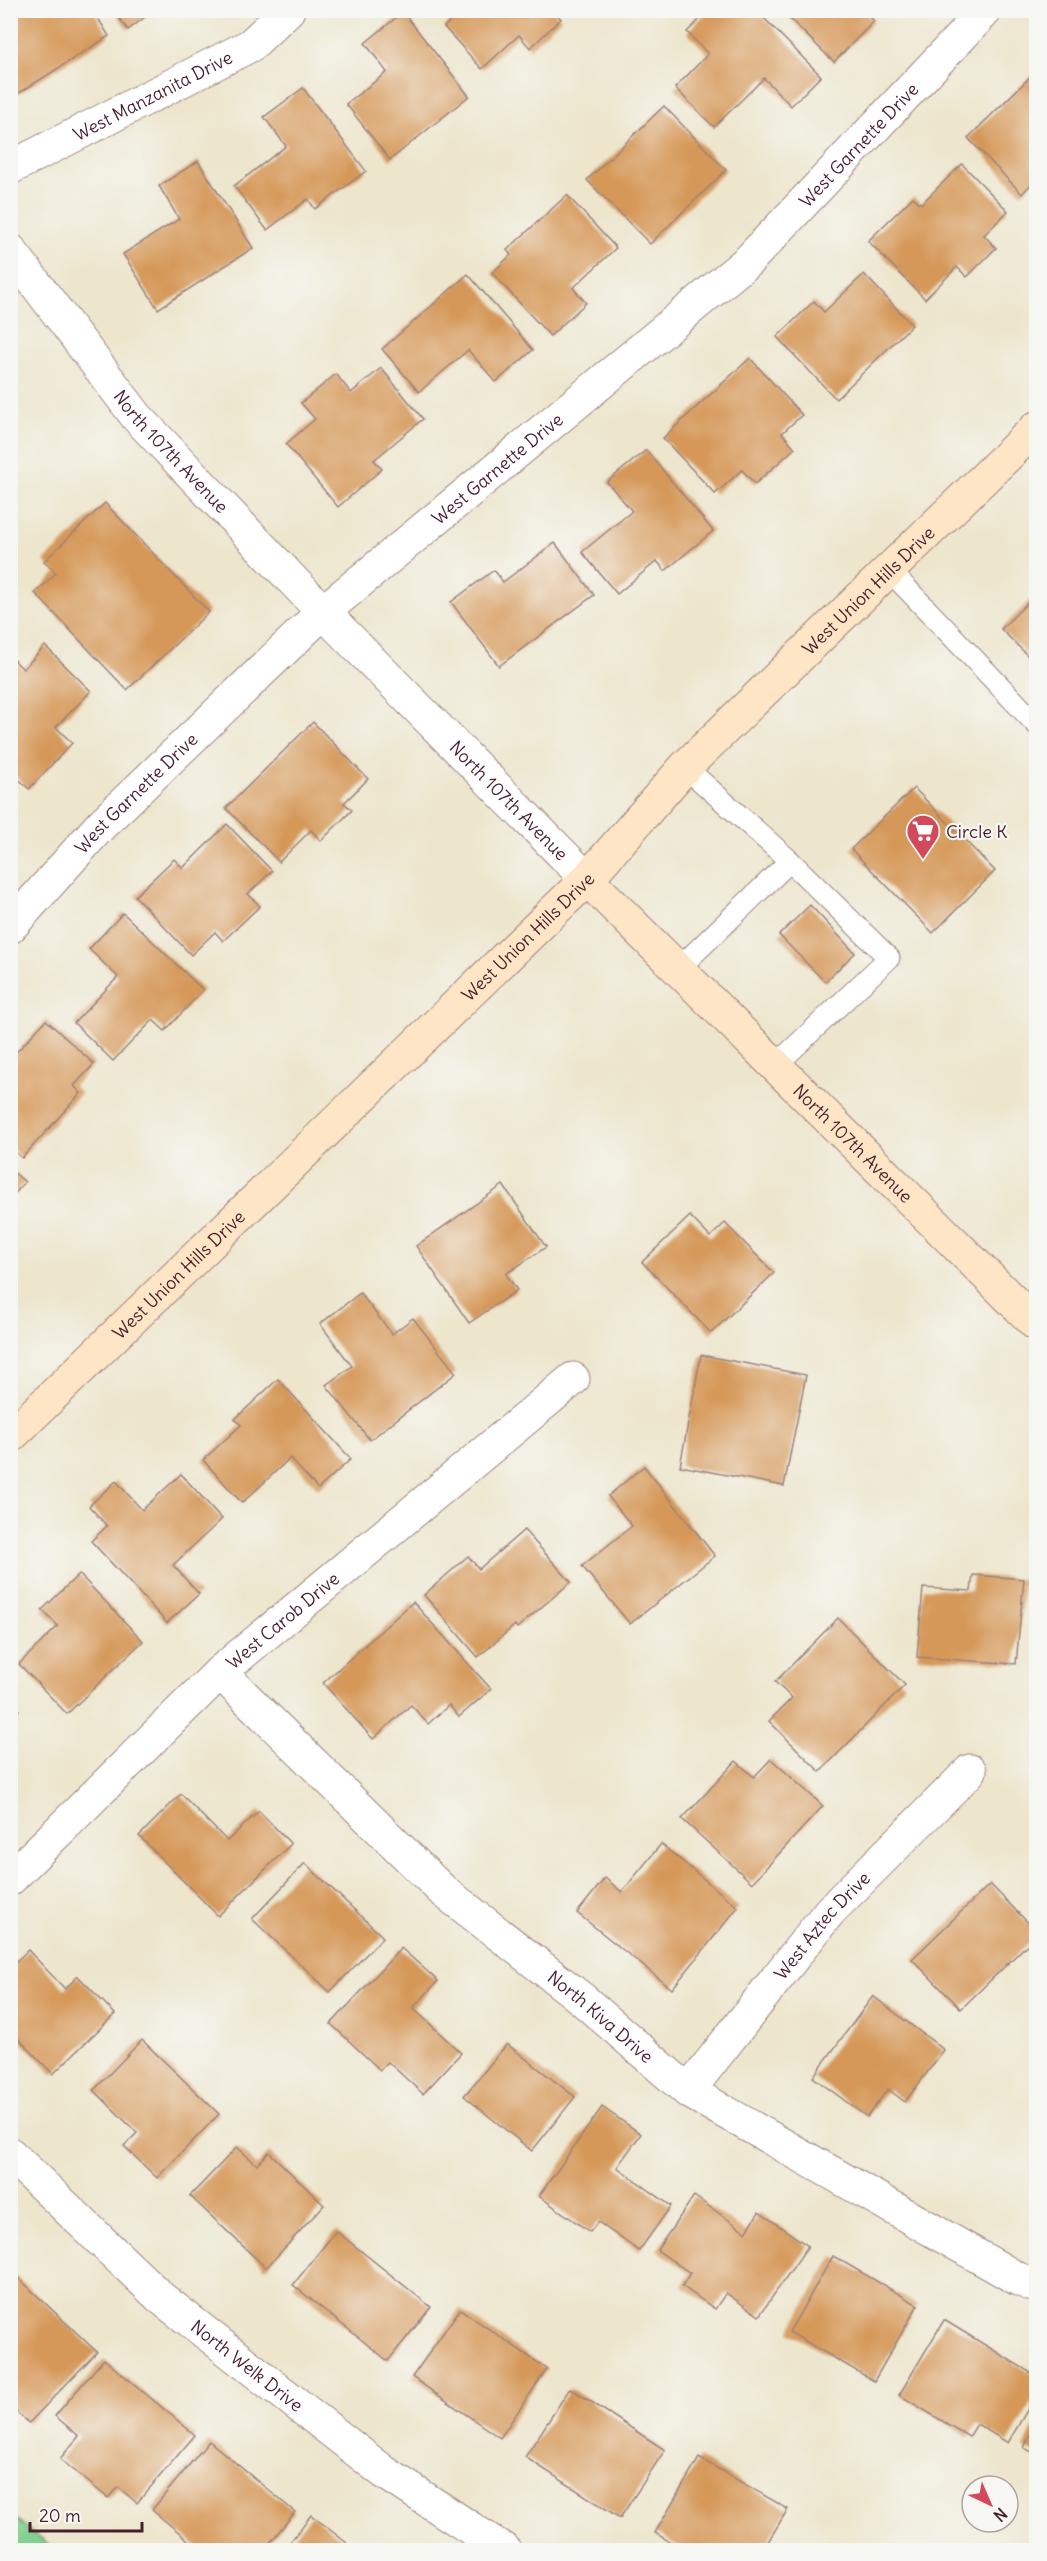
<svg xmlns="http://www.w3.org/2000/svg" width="1047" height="2561" viewBox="0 0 1047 2561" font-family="Delius,sans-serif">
  <rect width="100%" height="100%" fill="#f6f6f2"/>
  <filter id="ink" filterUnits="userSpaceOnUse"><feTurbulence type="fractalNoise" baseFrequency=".0167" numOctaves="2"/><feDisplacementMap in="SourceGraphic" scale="12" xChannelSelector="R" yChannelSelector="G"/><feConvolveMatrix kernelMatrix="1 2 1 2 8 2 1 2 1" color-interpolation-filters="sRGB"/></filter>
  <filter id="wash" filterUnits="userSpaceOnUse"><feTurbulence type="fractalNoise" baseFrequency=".008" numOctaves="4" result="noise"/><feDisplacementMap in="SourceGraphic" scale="24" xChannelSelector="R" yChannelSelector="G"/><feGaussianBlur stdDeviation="1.35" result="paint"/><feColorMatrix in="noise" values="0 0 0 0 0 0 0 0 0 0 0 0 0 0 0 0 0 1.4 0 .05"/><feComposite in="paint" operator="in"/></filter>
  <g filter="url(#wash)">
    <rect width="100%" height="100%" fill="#ede6cd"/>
    <path fill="#82d191" stroke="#66785e" stroke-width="1.5" d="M11 2515 53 2550H11Z"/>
    <g id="blocks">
      <g fill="#d59859">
        <path d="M10 10H93L109 36 10 99Z"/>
        <path d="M113 10H154L128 30Z"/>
        <path d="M461 10H553L561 19 530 48 519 35 482 69 444 27Z"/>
        <path d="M709 10H756L821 76 791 106 764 78 714 127 675 88 708 54 687 32Z"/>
        <path d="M781 10H871L867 14 874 21 834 62Z"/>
        <path d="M403 12 469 96 390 160 346 104 387 72 365 43Z"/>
        <path d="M1036 71V179L1022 194 968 138Z"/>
        <path d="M303 88 366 171 315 209 308 199 267 230 234 186 286 146 264 117Z"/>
        <path d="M664 106 726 170 650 244 587 180Z"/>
        <path d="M198 161 253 248 158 309 123 254 179 219 159 186Z"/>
        <path d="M962 164 1008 211 984 235 996 248 967 277 957 267 925 299 868 241 913 197 921 204Z"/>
        <path d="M567 195 616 248 573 288 586 303 550 336 492 273 511 255 507 250Z"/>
        <path d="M468 274 533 350 496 382 468 350 419 392 382 349Z"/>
        <path d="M864 274 912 325 836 399 777 337 814 301 824 312Z"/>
        <path d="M750 358 802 415 782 433 795 448 755 484 742 470 715 494 663 438Z"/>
        <path d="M381 368 423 419 374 460 382 469 338 507 286 444 315 419 301 403 336 374 351 393Z"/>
        <path d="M646 450 713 531 665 571 657 561 617 594 582 552 632 511 607 482Z"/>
        <path d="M105 503 209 612 127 690 35 593 56 573 44 561Z"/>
        <path d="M555 543 594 595 499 666 451 602 494 570 503 582Z"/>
        <path d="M1036 594V664L1001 629Z"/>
        <path d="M45 646 91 691 56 727 72 743 29 789 10 771V656L23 669Z"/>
        <path d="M313 722 368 779 344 803 352 810 321 841 311 830 279 862 226 808Z"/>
        <path d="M914 788 995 871 933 933 851 849Z"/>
        <path d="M227 824 272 871 248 894 260 906 223 941 215 932 191 955 135 896 174 859 183 868Z"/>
        <path d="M810 905 855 953 825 982 779 935Z"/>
        <path d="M123 913 203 990 165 1031 153 1020 113 1061 74 1023 118 977 89 949Z"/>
        <path d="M46 1020 94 1064 74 1086 81 1093 22 1158 10 1148V1059Z"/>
        <path d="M10 1169 25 1182 10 1199Z"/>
        <path d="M503 1185 546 1247 506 1274 517 1290 469 1323 416 1246Z"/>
        <path d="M690 1216 710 1237 725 1223 774 1273 711 1333 642 1262Z"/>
        <path d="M360 1293 392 1334 413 1318 456 1373 370 1440 326 1385 352 1366 320 1324Z"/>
        <path d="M701 1355 806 1375 784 1486 680 1466Z"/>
        <path d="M278 1379 351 1459 318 1489 290 1458 242 1503 203 1460 241 1425 235 1419Z"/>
        <path d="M644 1466 715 1556 630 1624 582 1566 632 1526 608 1496Z"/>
        <path d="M181 1474 222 1519 173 1565 199 1594 167 1623 91 1541 107 1526 89 1506 116 1481 142 1510Z"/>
        <path d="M524 1530 571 1582 517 1628 515 1625 478 1657 424 1595 468 1556 479 1569Z"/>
        <path d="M79 1574 143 1641 67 1714 19 1664 58 1626 42 1610Z"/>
        <path d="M973 1575 1024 1579 1016 1664 917 1657 923 1588 971 1591Z"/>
        <path d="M413 1602 491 1689 459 1717 449 1705 428 1724 411 1705 373 1739 323 1683Z"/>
        <path d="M838 1618 905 1685 820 1772 769 1721 792 1698 775 1682Z"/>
        <path d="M10 1702 19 1710 10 1718Z"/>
        <path d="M771 1759 823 1806 752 1883 682 1819 736 1761 754 1777Z"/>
        <path d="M181 1794 227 1841 259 1811 291 1844 218 1916 139 1836Z"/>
        <path d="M661 1844 738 1907 672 1989 577 1913 605 1878 622 1892Z"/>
        <path d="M305 1863 383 1937 330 1992 252 1919Z"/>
        <path d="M1036 1878V1893L1030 1889Z"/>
        <path d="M990 1884 1036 1931V1936L961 2009 912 1959Z"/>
        <path d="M401 1948 438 1981 413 2008 461 2053 423 2094 388 2062 380 2070 331 2024Z"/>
        <path d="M28 1950 65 1989 78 1976 115 2014 53 2074 10 2030V1967Z"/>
        <path d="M873 1996 944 2050 905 2102 888 2089 867 2117 813 2077Z"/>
        <path d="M142 2040 219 2114 157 2178 124 2146 137 2133 94 2090Z"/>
        <path d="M507 2044 575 2097 532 2151 464 2096Z"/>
        <path d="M602 2107 641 2134 617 2167 671 2206 639 2251 598 2222 590 2232 539 2196Z"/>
        <path d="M237 2147 257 2165 269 2152 324 2205 266 2268 190 2196Z"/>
        <path d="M694 2196 746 2232 759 2212 808 2246 759 2316 726 2293 715 2309 682 2286 690 2273 657 2250Z"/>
        <path d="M336 2231 431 2307 388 2361 293 2285Z"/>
        <path d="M833 2256 918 2305 874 2381 789 2332Z"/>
        <path d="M10 2270 97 2352 29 2423 10 2406Z"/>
        <path d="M460 2309 547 2369 500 2438 412 2377Z"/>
        <path d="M944 2320 1036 2376V2395L1008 2443 977 2424 969 2437 899 2395Z"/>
        <path d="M104 2359 195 2435 137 2503 118 2487 108 2498 60 2459 79 2436 55 2416Z"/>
        <path d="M570 2388 665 2450 620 2518 525 2457Z"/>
        <path d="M1036 2422V2454L1024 2448Z"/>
        <path d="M209 2441 295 2512 264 2550H200L152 2510Z"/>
        <path d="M699 2458 788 2509 763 2550H684L655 2533Z"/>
        <path d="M311 2515 347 2543 341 2550H284Z"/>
      </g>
    </g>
  </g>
  <g filter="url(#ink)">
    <use href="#blocks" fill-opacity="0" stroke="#9c827c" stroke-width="1.5"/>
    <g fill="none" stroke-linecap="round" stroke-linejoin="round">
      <defs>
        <g id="service">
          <path d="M889 570 1036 724"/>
          <path d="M685 767 790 861 889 958 777 1064"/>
          <path d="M678 969 790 861"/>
        </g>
        <g id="minor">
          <path id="s1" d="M10 168 251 45 288 10"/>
          <path id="s2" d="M10 927 101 825 323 612 748 261 986 10"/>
          <path id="s3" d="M220 1672 441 1889 582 1999 688 2091 1018 2279 1036 2286"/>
          <path id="s4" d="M10 1879 220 1672 573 1379"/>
          <path id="s5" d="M688 2091 829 1912 970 1771"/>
          <path id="s6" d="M10 2154 161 2298 384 2472 504 2550"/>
        </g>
        <g id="tertiary">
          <path id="s7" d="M10 250 137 417 323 612 587 879"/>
        </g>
        <g id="secondary">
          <path id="s8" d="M587 879 1036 1324"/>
          <path id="s9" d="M10 1437 587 879 685 767 1036 428"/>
        </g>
      </defs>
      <use href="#service" stroke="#9c827c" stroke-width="23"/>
      <use href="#minor" stroke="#9c827c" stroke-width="35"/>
      <use href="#tertiary" stroke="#9c827c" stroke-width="35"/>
      <use href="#secondary" stroke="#9c827c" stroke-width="35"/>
      <use href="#service" stroke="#fff" stroke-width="21"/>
      <use href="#minor" stroke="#fff" stroke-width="33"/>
      <use href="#tertiary" stroke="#fff" stroke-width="33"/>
      <use href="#secondary" stroke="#fde5c5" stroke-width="33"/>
    </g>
  </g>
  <defs>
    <symbol id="supermarket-pin" viewBox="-11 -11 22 30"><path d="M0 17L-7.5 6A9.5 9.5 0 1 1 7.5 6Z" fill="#d1495b" stroke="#f6f6f2"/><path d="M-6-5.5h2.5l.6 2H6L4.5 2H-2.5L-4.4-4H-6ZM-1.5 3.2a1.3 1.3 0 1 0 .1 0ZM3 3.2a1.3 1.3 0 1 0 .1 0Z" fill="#fff"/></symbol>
  </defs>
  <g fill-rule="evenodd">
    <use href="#supermarket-pin" x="904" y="812" width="38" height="52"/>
  </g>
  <g text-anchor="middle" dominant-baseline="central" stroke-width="4.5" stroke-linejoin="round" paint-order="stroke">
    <g font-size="18" fill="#4a1f2b" stroke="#f6f6f2">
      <text stroke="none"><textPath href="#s1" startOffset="160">West Manzanita Drive</textPath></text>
      <text stroke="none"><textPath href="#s2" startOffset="1156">West Garnette Drive</textPath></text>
      <text stroke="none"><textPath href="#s7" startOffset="258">North 107th Avenue</textPath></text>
      <text stroke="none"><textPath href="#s2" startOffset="670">West Garnette Drive</textPath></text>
      <text stroke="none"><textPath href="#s9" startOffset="1206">West Union Hills Drive</textPath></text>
      <text stroke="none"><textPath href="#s2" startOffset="184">West Garnette Drive</textPath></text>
      <text stroke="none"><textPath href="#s7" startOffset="744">North 107th Avenue</textPath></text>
      <text stroke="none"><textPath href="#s9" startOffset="720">West Union Hills Drive</textPath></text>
      <text stroke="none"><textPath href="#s8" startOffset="375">North 107th Avenue</textPath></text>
      <text stroke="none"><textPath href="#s9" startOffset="234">West Union Hills Drive</textPath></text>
      <text stroke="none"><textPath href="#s4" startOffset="376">West Carob Drive</textPath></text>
      <text stroke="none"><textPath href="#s5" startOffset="213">West Aztec Drive</textPath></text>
      <text stroke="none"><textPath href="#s3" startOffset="514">North Kiva Drive</textPath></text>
      <text stroke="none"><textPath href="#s6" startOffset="318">North Welk Drive</textPath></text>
    </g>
    <g font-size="18" fill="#4a1f2b" stroke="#f6f6f2" text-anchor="start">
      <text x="946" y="831">Circle K</text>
    </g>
  </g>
  <rect width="1047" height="2561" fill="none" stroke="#f6f6f2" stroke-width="36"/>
  <g transform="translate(990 2504) rotate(136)"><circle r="28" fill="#f6f6f2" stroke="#b1a0a2" stroke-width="1.5"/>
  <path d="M0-4.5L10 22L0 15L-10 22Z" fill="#d1495b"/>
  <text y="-9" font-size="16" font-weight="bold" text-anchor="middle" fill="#4a1f2b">N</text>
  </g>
  <path d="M30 2522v9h112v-9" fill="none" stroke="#4a1f2b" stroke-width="3"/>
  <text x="39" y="2522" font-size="18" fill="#4a1f2b" stroke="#f6f6f2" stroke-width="4.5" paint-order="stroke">20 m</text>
</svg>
